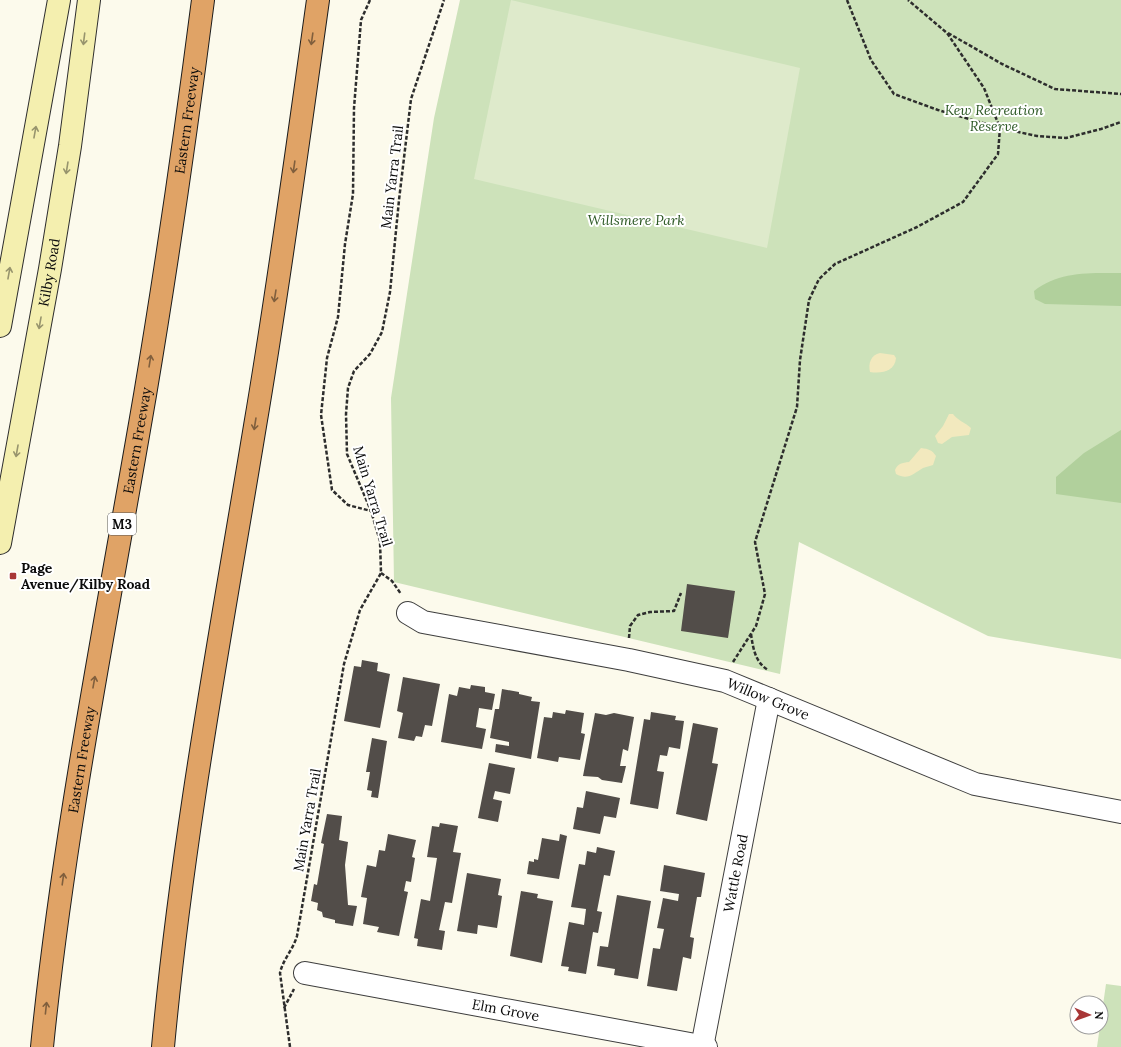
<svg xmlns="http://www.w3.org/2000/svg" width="1121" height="1047" viewBox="0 0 1121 1047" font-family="Lora,serif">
  <rect width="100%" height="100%" fill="#fcfaec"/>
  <g fill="#cde2ba">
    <path d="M460 0H1121V659L988 636 799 542 780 674 394 582 391 398 434 118Z"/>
    <path d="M1106 984 1121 986V1047H1097Z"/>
  </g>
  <g fill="#b1d09c">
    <path d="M1121 273V306L1045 304 1035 299 1034 291C1059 271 1090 273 1121 273Z"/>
    <path d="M1121 430V503L1056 494V477L1084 453Z"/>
  </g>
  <g fill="#f2e9be">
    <path d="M880 353 894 355 896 358C895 371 882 374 870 372 868 363 871 355 880 353Z"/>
    <path d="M949 414H953C957 420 966 423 971 428L969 435 952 437 942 444 938 443 935 436 943 426Z"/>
    <path d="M921 448C929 449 932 450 936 456L933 465C930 466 926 467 923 468 914 473 908 481 896 474L895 470C898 463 902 463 909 462Z"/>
  </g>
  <path fill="#deeacb" d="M511 0 800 68 767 248 474 179Z"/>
  <g fill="#524d49">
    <path d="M687 584 735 591 728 638 681 631Z"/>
    <path d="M362 660 378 663 377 671 390 674 380 728 344 721 354 666 361 667Z"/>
    <path d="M403 677 440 684 432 726 425 725 422 737 416 736 414 741 398 738 403 713 397 711Z"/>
    <path d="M471 685 485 687V692L495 694 492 710 479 708 476 727 486 729 482 749 441 742 449 694 457 696 459 687 470 689Z"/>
    <path d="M502 689 519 692V694L532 697 531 701 540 702 531 759 495 752 496 744 509 746V742L490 738 495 709H499Z"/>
    <path d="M566 710 584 713 581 733 585 734 580 760 559 757 558 762 537 758 544 717 552 718 553 712 565 714Z"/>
    <path d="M651 712 676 716 675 720 684 721 680 749 669 747 667 756 660 755 657 771 664 772 658 809 630 804 644 719 650 720Z"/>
    <path d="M595 713 606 715 614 713 634 717 628 751 623 749 620 766H626L622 783 602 780 598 777 583 776Z"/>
    <path d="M693 723 718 728 712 763 718 764 707 821 676 814Z"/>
    <path d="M372 738 387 741 378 798 371 797 372 791 367 790 370 772H366Z"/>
    <path d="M489 763 515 768 510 794 495 791 493 799 502 801 498 822 478 818Z"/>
    <path d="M586 791 620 798 616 818 604 816 600 834 573 829 577 807 583 808Z"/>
    <path d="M327 814 342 816 339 840 348 842 345 865 348 905 357 906 353 926 335 923V920L323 917 322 912 317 910 318 903 311 901 314 884 317 885 324 844 321 843Z"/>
    <path d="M440 823 458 826 453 852 461 853 452 903 445 902 439 930 445 931 442 950 417 946 418 939 414 938 421 899 430 901 437 858 427 857 432 826 439 827Z"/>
    <path d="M388 834 416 840 412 857 415 858 411 882 406 881 404 891 408 892 399 936 377 932 379 927 363 924 367 898 361 897 367 865 376 867 379 850 385 851Z"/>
    <path d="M560 834 567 836 559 879 527 874 529 861 534 862V859L538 860 542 838 559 841Z"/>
    <path d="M597 847 615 851 610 876 604 875 597 911 602 912 598 933 593 932 586 974 568 971 569 967 561 966 569 922 584 925 586 909 571 907 579 864 585 865 587 851 596 853Z"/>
    <path d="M664 865 705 873 701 897H697L693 920 690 937 694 938 691 959 683 957 677 991 647 986 653 948 660 949 664 929 657 928 663 898 678 901 679 894 660 891Z"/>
    <path d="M467 873 501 879 498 895 502 896 497 928 478 925 477 934 457 931Z"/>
    <path d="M521 891 538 894 537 898 553 901 542 963 510 956Z"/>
    <path d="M617 895 651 901 638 979 614 975 615 969 597 966 600 946 608 947Z"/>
  </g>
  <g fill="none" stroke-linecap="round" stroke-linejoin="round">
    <defs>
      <g id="street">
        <path id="s1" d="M408 613 423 622 629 660 725 681 975 784 1121 812"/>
        <path id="s2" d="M305 973 706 1047"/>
        <path id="s3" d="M702 1047 769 699"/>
      </g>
      <g id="secondary">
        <path d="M0 326 59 0"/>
        <path id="s4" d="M0 543 50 269 70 146 89 0"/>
      </g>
      <g id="highway">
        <path id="s5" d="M42 1047C64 828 108 612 145 395 167 264 186 132 203 0"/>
        <path d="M163 1047C182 839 221 632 255 426 279 285 298 142 318 0"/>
      </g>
    </defs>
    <use href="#street" stroke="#3e3e3e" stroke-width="24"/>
    <use href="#secondary" stroke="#2d2d2d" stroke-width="24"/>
    <use href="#highway" stroke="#1c1c1c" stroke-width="24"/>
    <g stroke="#2d2d2d" stroke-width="2.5" stroke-dasharray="4 2" stroke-linecap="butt">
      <path d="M370 0 361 20 354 108 353 194 345 244 338 317 327 358 321 415 332 490 348 505 371 511"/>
      <path d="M847 0 871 60 894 94 938 110 1000 128 1037 136 1066 138 1101 129 1121 122"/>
      <path d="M948 33 1002 64 1055 89 1121 94"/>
      <path d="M381 573 392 581 401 594"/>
      <path d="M751 634C753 648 755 662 768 670"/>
      <path d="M629 638 630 626 638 615 650 612 674 611 681 593"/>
      <path d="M733 662 756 626 765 594 755 542 797 407 800 360 809 300 819 279 835 264 917 227 963 202 998 154 1000 128 984 88 947 33 908 0"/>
      <path d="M284 1008 294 989"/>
      <path d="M290 1047 280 973C283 959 293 950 297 936L344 664 360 610 381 573 380 541 371 511 347 454 346 414 348 388 354 371 370 354 382 332 390 292 399 200 411 99 444 0"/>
    </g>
    <use href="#street" stroke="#fff" stroke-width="22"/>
    <use href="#secondary" stroke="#f4efaf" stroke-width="22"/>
    <use href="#highway" stroke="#e0a366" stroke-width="22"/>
  </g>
  <defs><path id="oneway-shaft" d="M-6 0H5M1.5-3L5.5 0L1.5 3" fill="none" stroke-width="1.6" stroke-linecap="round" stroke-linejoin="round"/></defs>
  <g stroke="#97946d">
    <use href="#oneway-shaft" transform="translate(84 39) rotate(97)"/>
    <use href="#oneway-shaft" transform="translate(35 132) rotate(-80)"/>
    <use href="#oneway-shaft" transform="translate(67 168) rotate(99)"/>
    <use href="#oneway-shaft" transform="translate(9 273) rotate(-80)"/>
    <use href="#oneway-shaft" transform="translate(40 323) rotate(100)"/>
    <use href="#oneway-shaft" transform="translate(17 451) rotate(100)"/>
  </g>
  <g stroke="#805f3d">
    <use href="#oneway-shaft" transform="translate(312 39) rotate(98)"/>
    <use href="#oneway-shaft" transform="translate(294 167) rotate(98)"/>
    <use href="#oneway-shaft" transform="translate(275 296) rotate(99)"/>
    <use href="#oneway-shaft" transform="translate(150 361) rotate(-81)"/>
    <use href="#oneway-shaft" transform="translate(255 424) rotate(99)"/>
    <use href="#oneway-shaft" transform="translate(94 682) rotate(-80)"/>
    <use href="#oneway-shaft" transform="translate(63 879) rotate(-82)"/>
    <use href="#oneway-shaft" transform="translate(46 1008) rotate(-84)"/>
  </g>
  <rect fill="#a83737" stroke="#fff" stroke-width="1.5" x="9" y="572" width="8" height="8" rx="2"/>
  <g text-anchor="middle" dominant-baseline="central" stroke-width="4" stroke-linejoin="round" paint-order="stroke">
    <rect fill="#fff" stroke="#545454" stroke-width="1" x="108" y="513" width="28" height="22" rx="3"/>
    <g font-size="13" font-weight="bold" fill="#0b0b0b">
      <text x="122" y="524">M3</text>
    </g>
    <g font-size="14" font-style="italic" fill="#2d5925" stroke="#fff">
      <text x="994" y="110">Kew Recreation<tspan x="994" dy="16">Reserve</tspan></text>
      <text x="636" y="220">Willsmere Park</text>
    </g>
    <g font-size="14" fill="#0b0b0b" stroke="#fff">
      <text stroke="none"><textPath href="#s5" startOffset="938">Eastern Freeway</textPath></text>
      <text transform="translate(392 177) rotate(-83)">Main Yarra Trail</text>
      <text stroke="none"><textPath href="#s4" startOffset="275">Kilby Road</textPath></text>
      <text stroke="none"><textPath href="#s5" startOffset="614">Eastern Freeway</textPath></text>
      <text transform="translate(373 496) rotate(73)">Main Yarra Trail</text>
      <text stroke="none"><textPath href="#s1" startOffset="372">Willow Grove</textPath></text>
      <text stroke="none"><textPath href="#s5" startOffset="290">Eastern Freeway</textPath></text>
      <text transform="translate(307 820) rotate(-80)">Main Yarra Trail</text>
      <text stroke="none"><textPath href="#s3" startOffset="177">Wattle Road</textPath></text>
      <text stroke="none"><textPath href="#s2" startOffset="204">Elm Grove</textPath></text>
    </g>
    <g font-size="14" font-weight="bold" fill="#0b0b0b" stroke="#fff" text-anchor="start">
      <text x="21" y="568">Page<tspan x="21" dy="16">Avenue/Kilby Road</tspan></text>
    </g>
  </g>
  <g transform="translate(1089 1015) rotate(92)"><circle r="19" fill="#ffffff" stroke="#9d9d9d"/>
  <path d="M0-3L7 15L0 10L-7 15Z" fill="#a83737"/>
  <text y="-6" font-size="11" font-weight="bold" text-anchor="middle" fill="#0b0b0b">N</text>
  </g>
</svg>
